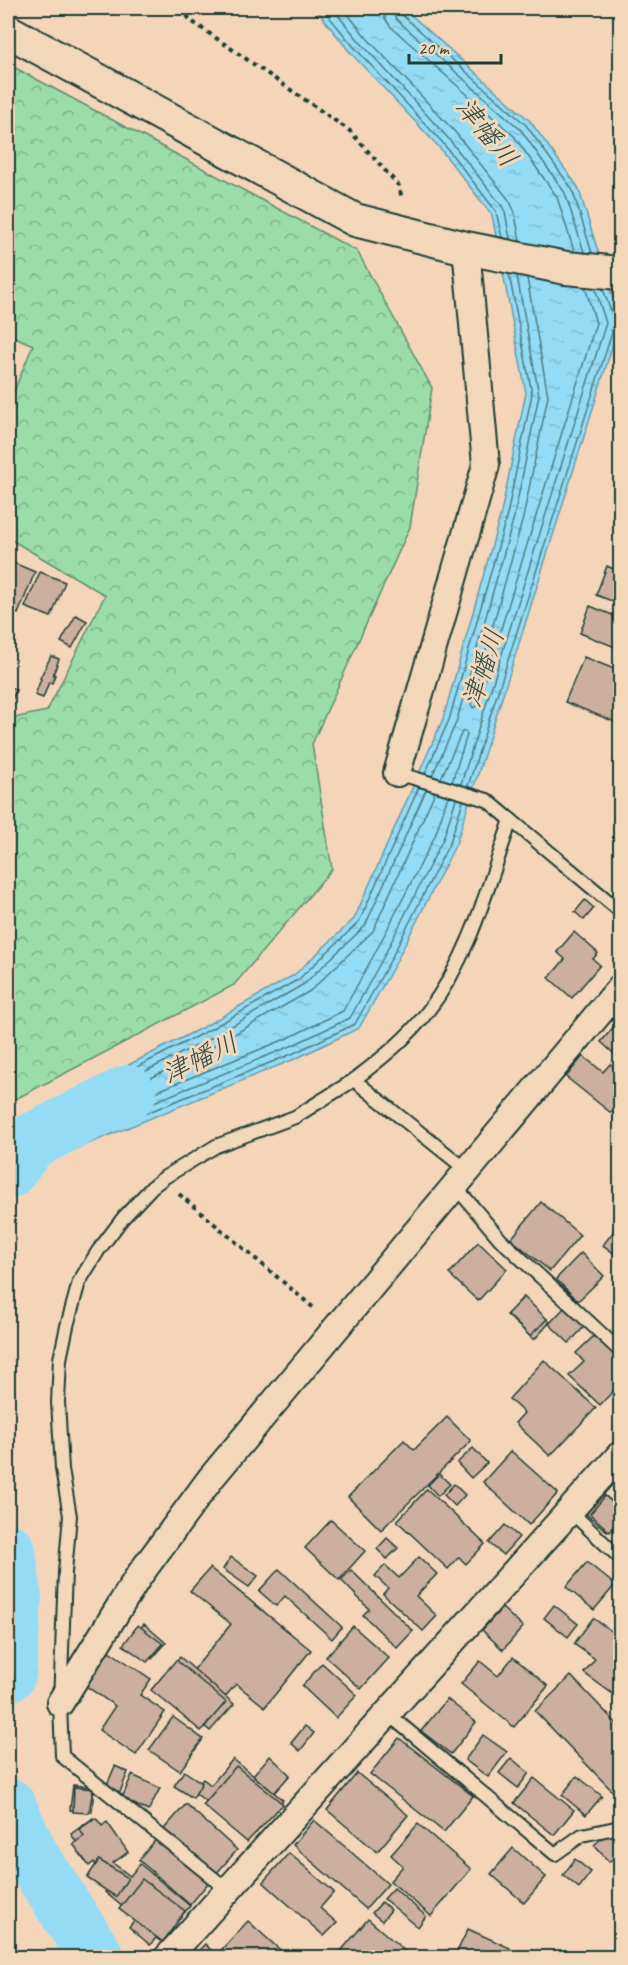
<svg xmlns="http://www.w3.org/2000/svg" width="628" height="1965" viewBox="0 0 628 1965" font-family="Caveat,'Klee One',sans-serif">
  <defs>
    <pattern id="forest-crowns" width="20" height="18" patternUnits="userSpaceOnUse" patternTransform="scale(1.5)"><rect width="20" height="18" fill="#9adda9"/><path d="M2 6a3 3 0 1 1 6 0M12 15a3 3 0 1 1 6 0" fill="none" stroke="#7db48a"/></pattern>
    <pattern id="water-ripples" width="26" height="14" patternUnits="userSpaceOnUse" patternTransform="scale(1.5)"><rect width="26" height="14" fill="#94dcf6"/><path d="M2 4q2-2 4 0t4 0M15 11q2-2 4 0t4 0" fill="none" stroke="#7fbed4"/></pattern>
  </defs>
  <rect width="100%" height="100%" fill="#f4d5ba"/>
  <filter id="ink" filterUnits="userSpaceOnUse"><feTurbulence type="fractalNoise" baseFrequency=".0167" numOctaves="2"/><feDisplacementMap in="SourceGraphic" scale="12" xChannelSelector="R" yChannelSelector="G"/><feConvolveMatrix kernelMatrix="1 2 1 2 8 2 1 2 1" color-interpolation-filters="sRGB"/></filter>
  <g filter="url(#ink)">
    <path fill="url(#forest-crowns)" stroke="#5c8d6e" stroke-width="1.5" d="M8 64 357 251 432 388 410 527 312 744 332 869 234 985 8 1103V719L47 711 105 595 8 538V406L33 345 8 334Z"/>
    <path fill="url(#water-ripples)" stroke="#659ca8" stroke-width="1.5" d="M315 8H403L530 121 578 187 620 322 456 844 395 964 359 1028 297 1058 66 1153 52 1104 207 1025 294 975 354 919 443 719 501 513 526 393 492 215 438 146 349 51Z"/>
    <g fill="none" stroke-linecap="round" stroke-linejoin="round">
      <g stroke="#4e7d82" stroke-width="1.5">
        <path d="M322 8 354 47 442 142 496 211 502 238"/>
        <path d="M332 8 360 42 448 138 502 206 505 212 510 239"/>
        <path d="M343 8 366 37 455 132 509 200 514 210 520 241"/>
        <path d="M383 8 385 18 390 26 514 136 557 197 574 251"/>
        <path d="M392 8 393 14 397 20 521 130 565 193 584 252"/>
        <path d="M400 8 402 15 526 125 572 189 592 253"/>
        <path d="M527 278 548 396 523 518 471 704 473 708 477 706 596 323 585 287"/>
        <path d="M425 774 449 720 507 515 532 394 509 274"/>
        <path d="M432 776 456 723 514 517 539 395 517 276"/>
        <path d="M441 778 462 732 465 731 467 735 452 782"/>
        <path d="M461 784 606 323 595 288"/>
        <path d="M468 786 615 323 603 289"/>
        <path d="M419 787 359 922 299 979 209 1030 61 1106 60 1110 70 1143H73L294 1053 355 1024 390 961 450 842 463 801"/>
        <path d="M426 790 365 926 304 984 213 1037 70 1110 69 1113 75 1133H78L291 1046 350 1018 383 958 443 839 456 799"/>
        <path d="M435 792 373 931 310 991 217 1044 81 1114 80 1117 81 1121H84L288 1038 343 1011 375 953 435 836 448 796"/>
      </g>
      <g stroke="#94dcf6" stroke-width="56">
        <path d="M8 1171 30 1142 128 1093"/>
        <path d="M8 1551 14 1599 8 1674"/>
        <path d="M8 1806 30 1854 97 1958"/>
      </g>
    </g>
    <g fill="#ccaf9e" stroke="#1f3d34" stroke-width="1.5">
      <path d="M9 561 35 572 18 614 8 609V566Z"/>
      <path d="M607 566 620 572V604L596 595Z"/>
      <path d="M40 572 65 582 51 617 25 607Z"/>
      <path d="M590 606 620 618V649L580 633Z"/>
      <path d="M76 615 87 621 72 648 61 642Z"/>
      <path d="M51 656 59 659 53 675H55L52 683 49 682 43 698 35 695 41 679 40 678Z"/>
      <path d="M584 657 619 671 620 667V724L565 702Z"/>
      <path d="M8 687 16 690 10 705 8 704Z"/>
      <path d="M585 900 594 908 584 920 575 912Z"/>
      <path d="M574 932 598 953 593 959 600 965 572 998 549 978 565 959 557 952Z"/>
      <path d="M620 1019V1059L601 1042Z"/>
      <path d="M583 1056 603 1072 610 1064 620 1072V1101L611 1113 566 1077Z"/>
      <path d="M541 1202 580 1235 550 1271 511 1239Z"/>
      <path d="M620 1223V1258L603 1245Z"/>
      <path d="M478 1242 507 1269 478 1301 449 1274Z"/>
      <path d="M581 1253 604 1276 578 1301 556 1279Z"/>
      <path d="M523 1297 550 1322 534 1340 507 1315Z"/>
      <path d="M524 1297 547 1319 530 1336 507 1314Z"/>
      <path d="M564 1308 584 1327 569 1343 549 1324Z"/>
      <path d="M595 1335 620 1360V1384L600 1405 569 1376 584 1362 576 1353Z"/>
      <path d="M544 1360 596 1408 550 1456 515 1423 524 1413 509 1399Z"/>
      <path d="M447 1417 471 1441 381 1530 348 1497 404 1440 414 1450Z"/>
      <path d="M473 1448 487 1463 471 1478 457 1463Z"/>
      <path d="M511 1451 558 1493 529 1525 483 1482Z"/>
      <path d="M439 1474 450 1484 438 1496 428 1485Z"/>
      <path d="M454 1484 465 1495 455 1506 444 1495Z"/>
      <path d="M427 1489 485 1544 466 1564 459 1557 448 1569 397 1521Z"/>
      <path d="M603 1494 620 1508V1516L608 1532 586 1514Z"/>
      <path d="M605 1496 620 1509V1520L610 1532 590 1514Z"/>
      <path d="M331 1520 365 1551 339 1580 305 1548Z"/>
      <path d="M505 1525 519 1537 503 1555 489 1543Z"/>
      <path d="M387 1538 398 1548 387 1559 377 1549Z"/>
      <path d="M231 1557 258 1576 249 1587 223 1569Z"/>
      <path d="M419 1557 437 1574 416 1596 437 1616 423 1631 383 1594 388 1588 375 1576 385 1565 399 1578Z"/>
      <path d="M587 1562 615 1585 594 1610 566 1587Z"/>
      <path d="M210 1568 311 1650 265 1707 236 1684 224 1698 192 1672 231 1624 190 1591Z"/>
      <path d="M279 1569 342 1627 332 1639 285 1596 276 1606 259 1591Z"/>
      <path d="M351 1570 413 1631 397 1648 363 1615 369 1609 341 1580Z"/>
      <path d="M554 1605 578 1624 568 1637 544 1618Z"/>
      <path d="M502 1608 523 1627 503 1650 482 1630Z"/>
      <path d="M593 1618 620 1637V1699L584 1673 595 1659 574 1644Z"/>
      <path d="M144 1624 166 1643 152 1659 130 1640Z"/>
      <path d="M138 1625 163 1644 147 1662 123 1645Z"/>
      <path d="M353 1626 389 1658 361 1689 326 1657Z"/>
      <path d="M109 1651 151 1679 140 1695 165 1712 136 1755 99 1730 115 1706 86 1686Z"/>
      <path d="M180 1657 234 1704 210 1731 157 1685Z"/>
      <path d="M513 1657 548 1686 514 1727 461 1684 480 1661 498 1676Z"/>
      <path d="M176 1660 226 1702 201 1731 151 1690Z"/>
      <path d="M322 1663 357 1695 336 1718 302 1686Z"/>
      <path d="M571 1676 620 1727V1799L535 1711Z"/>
      <path d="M447 1699 476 1722 451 1754 421 1731Z"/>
      <path d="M173 1717 203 1739 180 1771 149 1750Z"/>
      <path d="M305 1726 314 1733 300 1751 291 1743Z"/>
      <path d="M483 1735 507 1752 488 1777 465 1760Z"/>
      <path d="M399 1738 473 1796 444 1832 370 1774Z"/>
      <path d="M270 1756 290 1775 274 1793 253 1775Z"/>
      <path d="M511 1758 529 1773 518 1788 499 1773Z"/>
      <path d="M233 1759 283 1800 256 1833 253 1830 248 1836 193 1791 203 1779 211 1785Z"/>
      <path d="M115 1766 128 1772 120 1792 106 1787Z"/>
      <path d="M236 1766 283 1804 247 1842 203 1805Z"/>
      <path d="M184 1771 202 1783 193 1798 174 1786Z"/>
      <path d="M357 1773 408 1815 377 1852 327 1810Z"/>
      <path d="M132 1775 160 1788 148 1811 122 1798Z"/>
      <path d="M577 1776 602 1796 586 1815 562 1795Z"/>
      <path d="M534 1778 574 1810 554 1835 514 1803Z"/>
      <path d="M73 1785 94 1787 92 1812 70 1810Z"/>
      <path d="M74 1787 93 1789 89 1813 73 1812Z"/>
      <path d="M186 1804 237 1850 215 1875 164 1829Z"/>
      <path d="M93 1818 113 1848 91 1864 71 1834Z"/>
      <path d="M96 1818 102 1826 107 1822 128 1852 113 1863 130 1876 140 1864 190 1906 160 1941 156 1938 150 1945 129 1927 136 1918 105 1892 110 1885 95 1872 98 1868 94 1862 89 1866 73 1844 84 1836 79 1829Z"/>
      <path d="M314 1820 388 1884 366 1909 293 1845Z"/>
      <path d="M418 1824 471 1869 431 1916 390 1881 403 1866 391 1855Z"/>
      <path d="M612 1829 620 1839V1852L609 1862 594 1845Z"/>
      <path d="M157 1838 208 1883 190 1905 139 1860Z"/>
      <path d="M513 1848 546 1877 524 1903 491 1874Z"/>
      <path d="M289 1853 334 1892 320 1908 337 1923 324 1936 263 1882Z"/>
      <path d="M575 1859 591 1872 579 1888 563 1875Z"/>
      <path d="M99 1860 128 1878 116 1897 87 1878Z"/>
      <path d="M142 1879 185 1911 163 1942 119 1909Z"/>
      <path d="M394 1888 426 1916 418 1927 384 1899Z"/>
      <path d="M382 1902 391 1910 382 1921 372 1913Z"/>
      <path d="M368 1919 412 1957V1958H335Z"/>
      <path d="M248 1921 289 1958H232L222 1949Z"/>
      <path d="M468 1929 510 1948 505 1958H454Z"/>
      <path d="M205 1944 219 1958H191Z"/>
    </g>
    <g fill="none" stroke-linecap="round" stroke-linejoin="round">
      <defs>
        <g id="service">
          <path d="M397 773 487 800 620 911"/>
          <path d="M468 1171 354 1080C381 1059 408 1038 428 1011 471 955 488 885 511 820"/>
          <path d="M455 1186 500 1239 620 1351"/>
          <path d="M570 1511 620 1558"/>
          <path d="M387 1713 555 1854 582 1835 620 1827"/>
          <path d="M228 1890 62 1756 60 1703 65 1572 70 1516 62 1469 58 1402 60 1359 67 1326 79 1282 98 1251 123 1218 152 1187 165 1177 216 1146 295 1117 354 1080"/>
        </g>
        <g id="minor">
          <path d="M397 773 486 465 466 248"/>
          <path d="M60 1703 138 1577 211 1478 620 988"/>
          <path d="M167 1958 620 1455"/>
        </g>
        <path id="tertiary" d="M8 31 355 220 466 248 566 268 620 273"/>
      </defs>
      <use href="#service" stroke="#1f3d34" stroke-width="16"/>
      <use href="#minor" stroke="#1f3d34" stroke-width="30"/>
      <use href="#tertiary" stroke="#1f3d34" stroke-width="36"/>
      <g stroke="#1f3d34" stroke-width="4" stroke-dasharray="4.5 4.5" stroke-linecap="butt">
        <path d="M182 8 190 20 350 131 399 186 402 199"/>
        <path d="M179 1194 315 1309"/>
      </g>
      <use href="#service" stroke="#f3d7ba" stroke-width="12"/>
      <use href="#minor" stroke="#f3d7ba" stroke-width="26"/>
      <use href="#tertiary" stroke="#f3d7ba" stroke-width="32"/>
    </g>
  </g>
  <g text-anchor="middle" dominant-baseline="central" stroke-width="6" stroke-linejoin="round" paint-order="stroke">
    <g font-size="27" font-style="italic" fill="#2b4d47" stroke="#f3d7ba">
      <text transform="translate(487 132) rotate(51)">津幡川</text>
      <text transform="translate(483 668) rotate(-72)">津幡川</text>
      <text transform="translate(200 1058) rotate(-26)">津幡川</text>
    </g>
  </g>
  <rect width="628" height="1965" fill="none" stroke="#f3d7ba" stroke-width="30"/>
  <rect x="15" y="15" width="598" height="1935" fill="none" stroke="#1f3d34" stroke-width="2" filter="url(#ink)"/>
  <path d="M409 54v9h92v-9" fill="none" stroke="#1f3d34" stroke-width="3"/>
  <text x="418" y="54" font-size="18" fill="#1f3d34" stroke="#f3d7ba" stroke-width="4.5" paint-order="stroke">20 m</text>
</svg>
